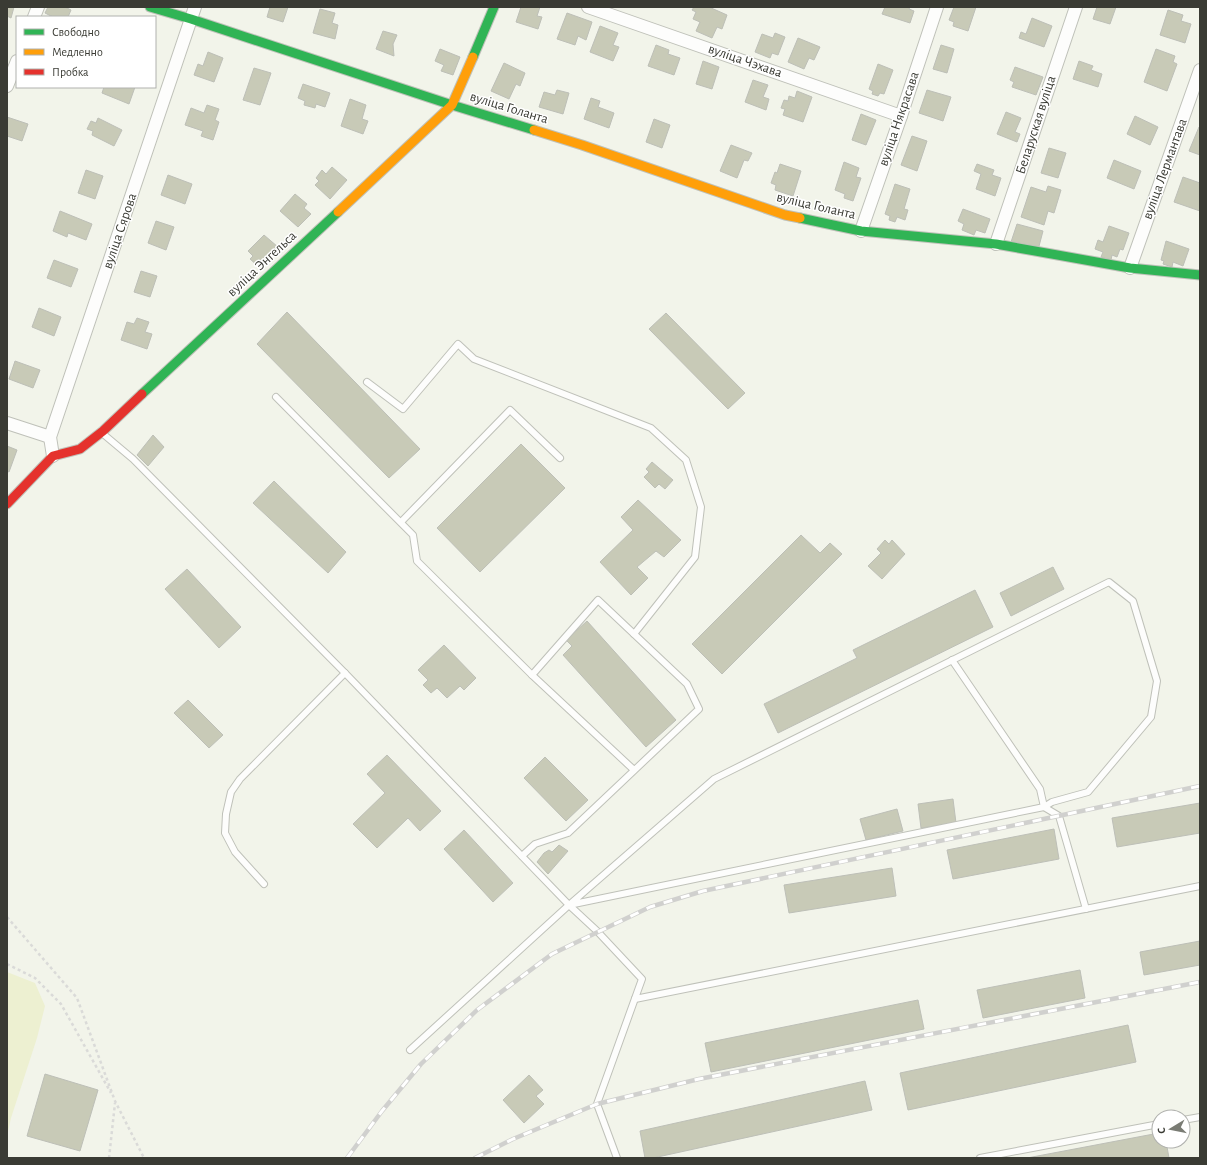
<svg xmlns="http://www.w3.org/2000/svg" width="1207" height="1165" viewBox="0 0 1207 1165" font-family="'Alegreya Sans',sans-serif">
  <rect width="100%" height="100%" fill="#f2f4ea"/>
  <path fill="#edf0d1" d="M7 972 35 983 45 1006 37 1038 11 1118 7 1136Z"/>
  <g fill="#c8cab7" stroke="#bdbfb7">
    <path d="M7 7H14L11 18 7 16Z"/>
    <path d="M48 7H65L71 10 68 17H53L45 13Z"/>
    <path d="M270 7H288L283 22 267 17Z"/>
    <path d="M521 7H540L537 16 542 17 538 29 516 22Z"/>
    <path d="M694 7H709L727 15 722 29 717 27 712 38 696 31 700 22 693 19 696 12 692 10Z"/>
    <path d="M885 7H910L909 9 914 11 910 23 882 14Z"/>
    <path d="M954 7H976L968 31 953 26 954 22 949 20Z"/>
    <path d="M1097 7H1116L1110 24 1093 19Z"/>
    <path d="M320 9 335 13 332 23 338 25 335 39 313 33Z"/>
    <path d="M1168 10 1183 15 1181 21 1191 24 1185 43 1160 35Z"/>
    <path d="M567 13 592 22 586 40 578 36 575 45 557 39Z"/>
    <path d="M1032 18 1052 26 1044 47 1019 38 1021 32 1026 34Z"/>
    <path d="M600 26 618 33 613 45 619 47 613 61 590 52Z"/>
    <path d="M383 31 397 35 393 44 394 56 376 49Z"/>
    <path d="M775 33 785 37 778 55 772 53 770 58 755 52 762 34 773 38Z"/>
    <path d="M798 38 820 47 814 60 809 58 804 69 788 62Z"/>
    <path d="M656 45 669 50 668 54 680 58 674 75 648 66Z"/>
    <path d="M941 45 954 49 947 73 933 69Z"/>
    <path d="M440 49 460 57 453 75 441 71 444 65 435 61Z"/>
    <path d="M1156 49 1175 56 1173 62 1177 64 1167 91 1144 82Z"/>
    <path d="M208 52 223 58 214 82 194 75 198 64 203 66Z"/>
    <path d="M703 61 719 67 712 89 696 84Z"/>
    <path d="M1079 61 1093 66 1091 70 1102 74 1098 87 1073 79Z"/>
    <path d="M504 63 525 73 520 86 516 84 509 99 491 91Z"/>
    <path d="M878 64 893 70 884 94 880 93 878 96 872 94 873 91 869 89Z"/>
    <path d="M1015 67 1043 77 1036 95 1012 87 1014 82 1010 80Z"/>
    <path d="M254 68 271 73 260 105 243 100Z"/>
    <path d="M753 80 768 85 763 97 769 99 766 110 745 102Z"/>
    <path d="M303 84 330 93 325 107 316 104 315 108 304 105 305 101 298 98Z"/>
    <path d="M104 87H135L129 104 102 93Z"/>
    <path d="M557 90 569 93 563 114 539 107 544 92 555 95Z"/>
    <path d="M927 90 951 97 943 121 919 113Z"/>
    <path d="M797 91 812 97 803 122 783 115 785 109 781 108 784 100 788 101 789 96 795 98Z"/>
    <path d="M591 98 600 101 598 107 614 113 609 128 584 119Z"/>
    <path d="M350 99 366 105 362 119 368 121 363 134 341 126Z"/>
    <path d="M207 105 219 109 215 120 219 122 213 140 201 136 203 131 185 125 191 108 204 113Z"/>
    <path d="M1006 112 1021 118 1015 132 1020 134 1017 142 997 134Z"/>
    <path d="M861 114 876 120 866 145 852 140Z"/>
    <path d="M1135 116 1158 127 1150 145 1127 134Z"/>
    <path d="M7 117 28 124 22 141 7 136Z"/>
    <path d="M98 118 122 130 114 146 92 135 93 131 87 129 91 121 96 123Z"/>
    <path d="M654 119 670 125 662 148 646 142Z"/>
    <path d="M1199 127H1200V155L1189 151Z"/>
    <path d="M912 136 927 141 917 171 901 165Z"/>
    <path d="M731 145 752 153 748 161 744 160 737 178 720 171Z"/>
    <path d="M1049 148 1066 153 1058 178 1041 173Z"/>
    <path d="M1114 160 1141 171 1134 189 1107 178Z"/>
    <path d="M844 162 859 168 856 177 861 178 853 201 844 198 845 194 835 190Z"/>
    <path d="M780 164 801 171 793 196 775 190 776 185 771 183 775 172 777 173Z"/>
    <path d="M977 164 994 170 992 175 1001 178 995 196 976 189 981 174 974 171Z"/>
    <path d="M332 167 347 180 330 199 315 185 319 181 316 178 322 170 326 174Z"/>
    <path d="M86 170 103 176 95 199 78 193Z"/>
    <path d="M168 175 192 184 185 204 161 195Z"/>
    <path d="M1183 177 1200 183V211L1174 202Z"/>
    <path d="M895 184 910 189 904 209 908 210 905 220 897 217 895 222 889 220 890 216 885 214Z"/>
    <path d="M1048 186 1061 190 1054 213 1048 211 1044 225 1021 217 1031 187 1046 192Z"/>
    <path d="M295 194 307 204 304 208 311 214 298 227 280 211Z"/>
    <path d="M963 209 990 219 985 233 976 230 974 235 962 230 964 224 958 221Z"/>
    <path d="M60 211 92 224 86 240 68 233 67 237 53 231Z"/>
    <path d="M156 221 174 227 166 250 148 243Z"/>
    <path d="M1017 224 1043 231 1038 250 1011 242Z"/>
    <path d="M1109 226 1129 233 1123 250 1120 249 1117 257 1112 255 1111 260 1101 257 1103 252 1095 249 1098 240 1103 242Z"/>
    <path d="M264 235 278 247 259 267 250 259 253 256 248 251Z"/>
    <path d="M1166 241 1189 249 1183 266 1173 262 1172 267 1163 264 1164 261 1161 260Z"/>
    <path d="M54 260 78 269 71 287 47 278Z"/>
    <path d="M141 271 157 276 150 297 134 292Z"/>
    <path d="M39 308 61 317 54 336 32 327Z"/>
    <path d="M287 312 420 449 389 478 257 344Z"/>
    <path d="M666 313 745 393 728 409 649 329Z"/>
    <path d="M137 318 149 322 145 332 152 334 147 349 121 340 127 322 134 324Z"/>
    <path d="M15 361 40 370 33 388 9 379Z"/>
    <path d="M153 435 164 447 148 466 137 455Z"/>
    <path d="M521 444 565 488 480 572 437 528Z"/>
    <path d="M7 446 17 450 9 472 7 471Z"/>
    <path d="M652 462 673 480 665 489 659 484 655 488 644 477 649 472 646 469Z"/>
    <path d="M274 481 346 552 328 573 253 503Z"/>
    <path d="M638 500 681 540 664 557 656 551 637 567 648 578 631 595 600 562 633 530 621 517Z"/>
    <path d="M801 535 820 553 830 543 842 554 722 674 692 644Z"/>
    <path d="M885 540 889 544 892 540 905 554 882 579 868 566 881 553 877 549Z"/>
    <path d="M1053 567 1064 589 1011 616 1000 593Z"/>
    <path d="M187 569 241 627 219 648 165 589Z"/>
    <path d="M975 590 993 627 778 733 764 704 857 658 853 650Z"/>
    <path d="M587 621 676 720 646 747 563 655 572 646 566 640Z"/>
    <path d="M444 645 476 678 464 690 460 686 447 698 437 688 431 693 423 685 428 680 418 670Z"/>
    <path d="M188 700 223 735 209 748 174 713Z"/>
    <path d="M387 755 441 811 420 831 408 818 377 848 353 824 385 793 367 774Z"/>
    <path d="M545 757 588 800 566 821 524 778Z"/>
    <path d="M953 799 956 823 921 828 918 804Z"/>
    <path d="M1200 803V833L1117 847 1112 818Z"/>
    <path d="M897 809 903 831 866 840 860 819Z"/>
    <path d="M1054 829 1059 859 953 879 947 850Z"/>
    <path d="M464 830 513 883 493 902 444 849Z"/>
    <path d="M559 845 568 851 548 874 537 862 544 853 549 850 552 852Z"/>
    <path d="M892 868 896 896 789 913 784 885Z"/>
    <path d="M1200 941V965L1144 975 1140 952Z"/>
    <path d="M1080 970 1085 998 983 1018 977 990Z"/>
    <path d="M918 1000 924 1029 711 1072 705 1043Z"/>
    <path d="M1128 1025 1136 1062 908 1110 900 1073Z"/>
    <path d="M45 1074 98 1090 80 1151 27 1136Z"/>
    <path d="M529 1075 543 1090 536 1096 544 1104 524 1123 503 1100Z"/>
    <path d="M865 1081 872 1110 653 1158H645L640 1131Z"/>
    <path d="M1159 1133V1141H1166L1169 1158H1027Z"/>
  </g>
  <g fill="none" stroke-linecap="round" stroke-linejoin="round">
    <defs>
      <g id="lane">
        <path d="M367 382 403 409 458 344 474 359 651 428 686 460 701 507 695 557 634 634"/>
        <path d="M276 397 413 535 417 561 532 675"/>
        <path d="M102 433 133 459 345 673 240 779 231 792 226 814 225 833 235 852 264 884"/>
        <path d="M401 522 510 410 560 458"/>
        <path d="M952 660 1040 789 1044 807 1059 816 1086 909"/>
        <path d="M345 673 569 905 597 931 642 979 597 1104 617 1158"/>
        <path d="M522 856 535 844 568 833 699 709 687 684 598 600 532 675 634 770"/>
        <path d="M635 999 1200 886"/>
        <path d="M410 1050 569 905 714 779 1109 582 1133 601 1157 681 1151 717 1088 792 1052 802 1044 807 569 905"/>
        <path d="M1183 1120 1200 1117"/>
        <path d="M980 1158 1159 1124"/>
      </g>
      <g id="street">
        <path d="M588 7 901 116"/>
        <path d="M34 17 38 7"/>
        <path d="M7 86 17 61"/>
        <path d="M861 231 901 116 937 7"/>
        <path d="M996 244 1076 7"/>
        <path d="M1130 268 1200 70"/>
        <path d="M7 423 50 437"/>
        <path d="M53 456 50 437 195 7"/>
      </g>
      <g id="fast">
        <path d="M150 7 191 19 452 105 534 130"/>
        <path d="M473 57 494 7"/>
        <path d="M800 218 861 231 996 244 1130 268 1200 275"/>
        <path d="M142 394 338 212"/>
      </g>
      <g id="slow">
        <path d="M534 130 582 145 785 215 800 218"/>
        <path d="M338 212 452 105 473 57"/>
      </g>
      <path id="jam" d="M7 504 53 456 80 449 103 431 142 394"/>
    </defs>
    <use href="#lane" stroke="#bfc1b9" stroke-width="8"/>
    <use href="#street" stroke="#bfc1b9" stroke-width="14"/>
    <use href="#fast" stroke="#bfc1b9" stroke-width="11"/>
    <use href="#slow" stroke="#bfc1b9" stroke-width="11"/>
    <use href="#jam" stroke="#bfc1b9" stroke-width="11"/>
    <g stroke="#dadad8" stroke-width="2.5" stroke-dasharray="3 3" stroke-linecap="butt">
      <path d="M7 917 77 998 115 1101 144 1158"/>
      <path d="M7 964 35 978 61 1004 111 1093"/>
      <path d="M109 1158 115 1103"/>
    </g>
    <use href="#lane" stroke="#fdfdfc" stroke-width="6"/>
    <use href="#street" stroke="#fdfdfc" stroke-width="12"/>
    <use href="#fast" stroke="#30b455" stroke-width="9"/>
    <use href="#slow" stroke="#ff9f0a" stroke-width="9"/>
    <use href="#jam" stroke="#e5322d" stroke-width="9"/>
    <defs>
      <g id="rail">
        <path d="M347 1158 382 1111 421 1064 477 1010 552 954 650 907 703 891 1200 786"/>
        <path d="M475 1158 513 1139 597 1104 699 1079 1200 982"/>
      </g>
    </defs>
    <use href="#rail" stroke="#d0d0ce" stroke-width="4.5"/>
    <use href="#rail" stroke="#fff" stroke-width="3" stroke-dasharray="9" stroke-linecap="butt"/>
  </g>
  <g text-anchor="middle" dominant-baseline="central" stroke-width="3" stroke-linejoin="round" paint-order="stroke">
    <g font-size="14" fill="#3a3b34" stroke="#fff">
      <text transform="translate(745 61) rotate(19)">вуліца Чэхава</text>
      <text transform="translate(509 108) rotate(17)">вуліца Голанта</text>
      <text transform="translate(899 119) rotate(-71)">вуліца Някрасава</text>
      <text transform="translate(1036 125) rotate(-72)">Беларуская вуліца</text>
      <text transform="translate(1165 169) rotate(-70)">вуліца Лермантава</text>
      <text transform="translate(816 206) rotate(13)">вуліца Голанта</text>
      <text transform="translate(120 231) rotate(-71)">вуліца Сярова</text>
      <text transform="translate(262 264) rotate(-43)">вуліца Энгельса</text>
    </g>
  </g>
  <rect width="1207" height="1165" fill="none" stroke="#3a3b34" stroke-width="16"/>
  <rect x="16" y="16" width="140" height="72" fill="#ffffff" stroke="#b0b1ae"/>
  <rect x="24" y="29" width="20" height="6" fill="#30b455" stroke="#b0b1ae"/>
  <text x="52" y="36" font-size="12" fill="#3a3b34">Свободно</text>
  <rect x="24" y="49" width="20" height="6" fill="#ff9f0a" stroke="#b0b1ae"/>
  <text x="52" y="56" font-size="12" fill="#3a3b34">Медленно</text>
  <rect x="24" y="69" width="20" height="6" fill="#e5322d" stroke="#b0b1ae"/>
  <text x="52" y="76" font-size="12" fill="#3a3b34">Пробка</text>
  <g transform="translate(1171 1129) rotate(260)"><circle r="19" fill="#ffffff" stroke="#b0b1ae"/>
  <path d="M0-3L7 15L0 10L-7 15Z" fill="#7a7c74"/>
  <text y="-6" font-size="11" font-weight="bold" text-anchor="middle" fill="#3a3b34">С</text>
  </g>
</svg>
